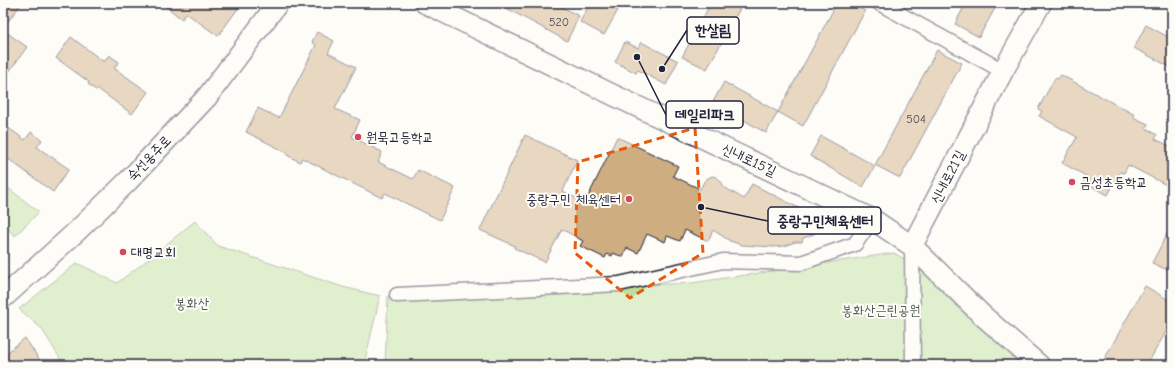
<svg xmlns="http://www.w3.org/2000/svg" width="1175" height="368" viewBox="0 0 1175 368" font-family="'Comic Neue','Poor Story',sans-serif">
  <rect width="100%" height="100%" fill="#fdfcf7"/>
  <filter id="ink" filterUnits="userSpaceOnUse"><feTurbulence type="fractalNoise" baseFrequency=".025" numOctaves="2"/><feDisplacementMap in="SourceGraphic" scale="8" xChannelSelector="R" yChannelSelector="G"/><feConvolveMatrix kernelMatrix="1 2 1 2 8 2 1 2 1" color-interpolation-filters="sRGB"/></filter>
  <g filter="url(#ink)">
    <g fill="#bddf99" stroke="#70806a">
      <path d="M3 184 39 212 15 236 3 224Z"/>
      <path d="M195 221 218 246 343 287 380 296 364 365H64L42 329 19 309 77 263 117 283 146 261Z"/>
      <path d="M894 253 918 267 1031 365H385L388 296 692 283Z"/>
    </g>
    <g fill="#cead81" stroke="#22223b">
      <path d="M3 3H22L3 28Z"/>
      <path d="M161 3H242L218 36 186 13 182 19Z"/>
      <path d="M497 3H554L579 16 567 41Z"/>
      <path d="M590 3H615L613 7 618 10 604 35 580 22Z"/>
      <path d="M711 3H743L707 69 682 57Z"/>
      <path d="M837 3H850L865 11 803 126 778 112Z"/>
      <path d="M966 3H998L979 37 955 24Z"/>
      <path d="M1146 25 1172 39V68L1134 48Z"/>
      <path d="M3 30 27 47 3 80Z"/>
      <path d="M317 32 334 41 328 53 356 67 335 109 360 120 352 137 382 152 378 162 413 179 418 170 455 188 440 220 385 193 382 198 302 158 300 162 287 155 288 153 246 132 258 108 279 118 316 45 312 42Z"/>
      <path d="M71 37 104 62 109 55 119 62 114 68 148 92 132 114 98 89 97 91 88 84 89 82 56 58Z"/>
      <path d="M625 42 638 48 641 42 678 61 666 85 638 70 636 73 615 62Z"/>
      <path d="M937 50 962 63 900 178 875 165Z"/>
      <path d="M1061 75 1135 115 1133 117 1148 124 1146 128 1157 135 1155 139 1172 147V188L1128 165 1124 173 1120 172 1108 195 1083 182 1086 176 1062 163 1077 137 1039 116 1042 111 1038 109 1055 78 1058 79Z"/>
      <path d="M724 82 778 112 766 133 713 102Z"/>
      <path d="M3 124 25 140 31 132 42 140 37 147 69 169 53 192 3 155Z"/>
      <path d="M525 135 577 160 563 191 585 203 617 137 678 166 673 176 700 189 705 180 712 176 716 177 721 181 722 186 744 199 752 184 828 223 814 234 803 238 802 242H795L785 246 773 247 742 245 730 241 713 230 708 241 685 230 680 241 667 236 665 242 647 234 638 253 627 248 623 257 613 253 612 256 607 254 605 258 580 246 583 241 562 229 545 262 514 248 515 246 480 230Z"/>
      <path d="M821 136 875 166 863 187 810 156Z"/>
      <path d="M1172 224V272L1152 263Z"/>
      <path d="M1145 286 1172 302V321L1147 365H1101Z"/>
      <path d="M25 338 43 365H3V356Z"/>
    </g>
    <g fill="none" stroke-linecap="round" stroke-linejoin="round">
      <defs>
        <g id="street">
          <path d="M879 3 1003 71"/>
          <path d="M912 246 913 365"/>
          <path d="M397 295 619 284 723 261 801 263 855 244 872 219"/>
        </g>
        <g id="secondary">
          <path d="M425 3 607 92 872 219 912 246 982 315 1039 365"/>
          <path d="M912 246 1003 71 1041 3"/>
          <path d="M3 298 77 231 129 180 207 97 278 3"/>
        </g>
      </defs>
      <use href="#street" stroke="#22223b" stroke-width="17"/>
      <use href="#secondary" stroke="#22223b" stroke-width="23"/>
      <use href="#street" stroke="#fdfcf7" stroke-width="14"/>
      <use href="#secondary" stroke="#fdfcf7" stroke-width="20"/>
    </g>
  </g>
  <path d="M0 0H1175V368H0ZM695 128 703 253 630 298 575 253 578 162Z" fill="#fdfcf7" fill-opacity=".55" fill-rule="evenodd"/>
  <path fill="none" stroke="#e8590c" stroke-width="3" stroke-dasharray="8 5" stroke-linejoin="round" d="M695 128 703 253 630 298 575 253 578 162Z"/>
  <g fill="#d1495b" stroke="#fdfcf7" stroke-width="1.5">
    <circle cx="358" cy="137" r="4"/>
    <circle cx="1072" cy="182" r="4"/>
    <circle cx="629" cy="199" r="4"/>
    <circle cx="123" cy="252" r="4"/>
  </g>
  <g text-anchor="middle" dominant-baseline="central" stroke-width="4" stroke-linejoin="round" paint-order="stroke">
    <g font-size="12" fill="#4d454c">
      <text x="559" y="22">520</text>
      <text x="916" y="119">504</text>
    </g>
    <g font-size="14" fill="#22223b" stroke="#fdfcf7" text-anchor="start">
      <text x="366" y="137">원묵고등학교</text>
      <text x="1080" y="182">금성초등학교</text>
      <text x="621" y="199" text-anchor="end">중랑구민 체육센터</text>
      <text x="131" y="252">대명교회</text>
    </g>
    <g font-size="14" fill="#22223b" stroke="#fdfcf7">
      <text transform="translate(149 158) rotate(-46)">숙선옹주로</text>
      <text transform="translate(749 160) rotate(25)">신내로15길</text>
      <text transform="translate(948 177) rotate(-63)">신내로21길</text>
    </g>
    <g font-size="14" fill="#505b57" stroke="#fdfcf7">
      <text x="192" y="303">봉화산</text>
      <text x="881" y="310">봉화산근린공원</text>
    </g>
  </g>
  <path fill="none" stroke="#22223b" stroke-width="1.5" d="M662 69L687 30M637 57L666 115M701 207L768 221"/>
  <g fill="#22223b" stroke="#fdfcf7" stroke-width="1.5">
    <circle cx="662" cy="69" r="4"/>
    <circle cx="637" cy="57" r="4"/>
    <circle cx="701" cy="207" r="4"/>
  </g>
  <g fill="#fdfcf7" stroke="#22223b" stroke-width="1.5">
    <rect x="687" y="17" width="52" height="27" rx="4"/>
    <rect x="666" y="101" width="77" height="27" rx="4"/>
    <rect x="768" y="207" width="113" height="27" rx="4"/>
  </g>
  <g font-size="15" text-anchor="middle" font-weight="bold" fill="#22223b">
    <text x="713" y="35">한살림</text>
    <text x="705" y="120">데일리파크</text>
    <text x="825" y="226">중랑구민체육센터</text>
  </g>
  <rect width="1175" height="368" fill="none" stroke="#fdfcf7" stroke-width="16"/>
  <rect x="8" y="8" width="1159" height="352" fill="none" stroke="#22223b" stroke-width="1.5" filter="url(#ink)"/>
</svg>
